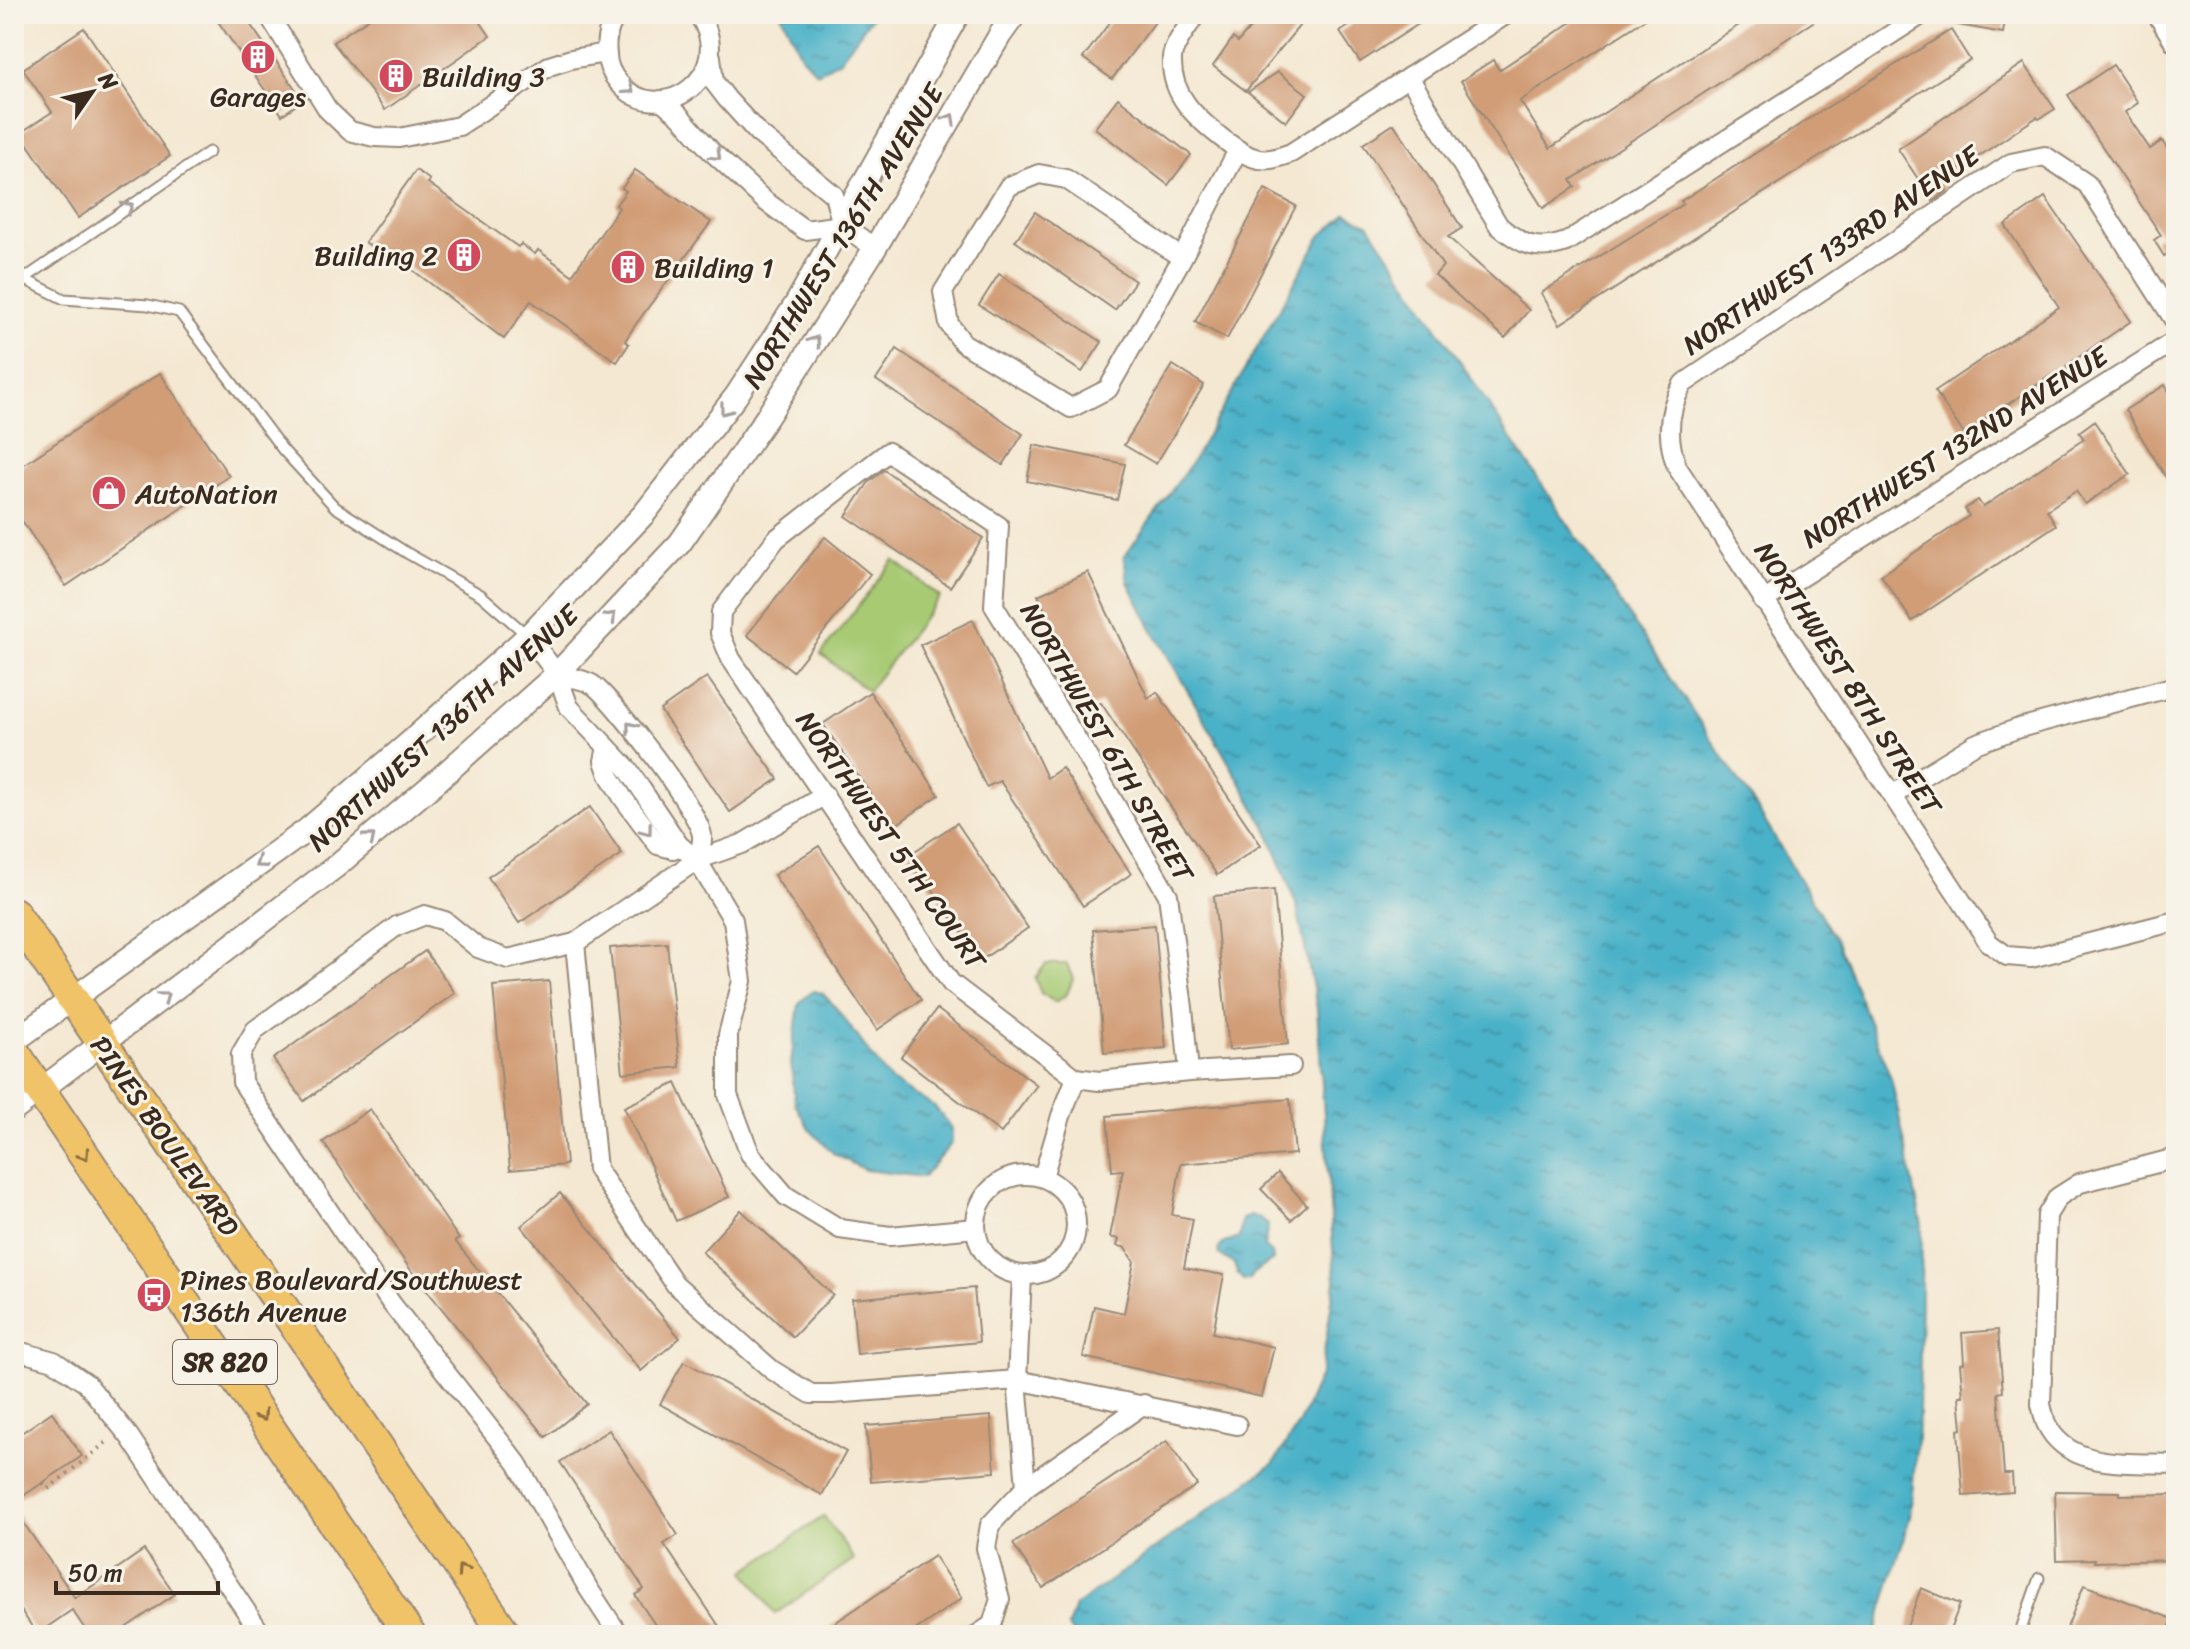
<svg xmlns="http://www.w3.org/2000/svg" width="2190" height="1649" viewBox="0 0 2190 1649" font-family="Sriracha,sans-serif">
  <defs>
    <pattern id="water-ripples" width="26" height="14" patternUnits="userSpaceOnUse" patternTransform="scale(2)"><rect width="26" height="14" fill="#49b1c8"/><path d="M2 4q2-2 4 0t4 0M15 11q2-2 4 0t4 0" fill="none" stroke="#3e90a2"/></pattern>
  </defs>
  <rect width="100%" height="100%" fill="#f7f3e8"/>
  <filter id="ink" filterUnits="userSpaceOnUse"><feTurbulence type="fractalNoise" baseFrequency=".0125" numOctaves="2"/><feDisplacementMap in="SourceGraphic" scale="16" xChannelSelector="R" yChannelSelector="G"/><feConvolveMatrix kernelMatrix="1 2 1 2 8 2 1 2 1" color-interpolation-filters="sRGB"/></filter>
  <filter id="wash" filterUnits="userSpaceOnUse"><feTurbulence type="fractalNoise" baseFrequency=".006" numOctaves="4" result="noise"/><feDisplacementMap in="SourceGraphic" scale="32" xChannelSelector="R" yChannelSelector="G"/><feGaussianBlur stdDeviation="1.8" result="paint"/><feColorMatrix in="noise" values="0 0 0 0 0 0 0 0 0 0 0 0 0 0 0 0 0 1.4 0 .05"/><feComposite in="paint" operator="in"/></filter>
  <g filter="url(#wash)">
    <rect width="100%" height="100%" fill="#f4e8d2"/>
    <g fill="#a7ca73" stroke="#717a48" stroke-width="2">
      <path d="M894 560 940 597 868 691 821 654Z"/>
      <path d="M1046 964H1067L1073 979 1067 994 1055 1002 1041 993 1035 978Z"/>
      <path d="M824 1516 854 1559 775 1614 745 1571Z"/>
    </g>
    <g fill="url(#water-ripples)" stroke="#426e73" stroke-width="2">
      <path d="M781 14H874L840 60 817 73 802 57Z"/>
      <path d="M1347 213 1369 225 1757 808 1838 944 1891 1078 1922 1225 1919 1414 1910 1517 1875 1635H1074L1068 1627 1075 1606 1274 1463 1299 1423 1321 1373 1335 1281 1317 1008 1297 907 1268 831 1150 625 1128 582 1124 557 1192 462 1321 236Z"/>
      <path d="M813 991 822 993 836 1008 890 1080 935 1107 952 1128V1143L923 1177 865 1170 834 1154 810 1130 795 1104 791 1063 799 1003Z"/>
      <path d="M1251 1216 1261 1218 1268 1225 1264 1247 1272 1253 1273 1260 1254 1273 1250 1279 1243 1280 1238 1274 1234 1264 1219 1254V1248L1224 1243 1239 1238 1242 1219Z"/>
    </g>
    <g id="blocks">
      <g fill="#d19d77">
        <path d="M213 14H243L303 100 282 115Z"/>
        <path d="M376 14H475L490 36 385 110 333 42Z"/>
        <path d="M1116 14H1161L1112 79 1083 58Z"/>
        <path d="M1262 14H1309L1246 91 1213 66 1233 38 1238 42Z"/>
        <path d="M1367 14H1434L1360 62 1340 32Z"/>
        <path d="M1584 14H1653L1520 101 1550 148 1756 14H1825L1571 180 1575 187 1543 208 1461 81 1493 60 1499 70Z"/>
        <path d="M1949 14H2006L2003 33 1948 23Z"/>
        <path d="M84 28 170 156 78 218 20 133 52 112 23 69Z"/>
        <path d="M1951 30 1970 60 1560 324 1541 293 1683 204 1681 201 1810 118Z"/>
        <path d="M2024 63 2055 109 2039 119 2037 117 1941 182 1947 191 1933 201 1898 149Z"/>
        <path d="M2113 65 2138 103 2125 112 2150 149 2162 141 2176 162V257L2172 251 2164 256 2154 240 2161 235 2068 95Z"/>
        <path d="M1278 72 1307 94 1286 122 1248 92Z"/>
        <path d="M1118 98 1191 155 1168 185 1095 128Z"/>
        <path d="M1394 124 1462 228 1448 237 1529 310 1505 338 1435 275 1443 266 1363 144Z"/>
        <path d="M416 170 430 180 428 183 518 247 521 244 535 254 538 250 572 275 619 208 616 205 626 191 622 188 635 170 711 222 633 328 625 341 629 344 617 362 531 301 504 339 398 259 385 251 382 255 365 242Z"/>
        <path d="M1265 189 1296 206 1227 339 1195 322Z"/>
        <path d="M2045 197 2131 321 2066 366 2072 375 2058 384 2052 375 1978 424 1984 434 1970 443 1935 391 2059 307 2005 225Z"/>
        <path d="M1035 212 1135 281 1115 310 1015 241Z"/>
        <path d="M999 274 1102 342 1082 372 979 305Z"/>
        <path d="M897 349 1023 434 1003 465 876 380Z"/>
        <path d="M1173 365 1204 385 1156 464 1124 445Z"/>
        <path d="M160 373 229 476 66 586 14 509V471Z"/>
        <path d="M2165 385 2176 403V494L2125 410Z"/>
        <path d="M2094 421 2130 474 2085 504 2076 491 2047 510 2056 525 1912 621 1881 575 1969 516 1965 509 1978 500 1983 507 2084 439 2079 432Z"/>
        <path d="M1034 445 1125 464 1117 500 1027 481Z"/>
        <path d="M884 470 983 538 950 587 846 516 869 482Z"/>
        <path d="M825 537 870 574 793 671 747 635Z"/>
        <path d="M1088 572 1148 698 1157 692 1261 845 1217 875 1101 703 1090 707 1038 595Z"/>
        <path d="M973 620 1047 778 1062 768 1131 874 1083 906 1000 781 986 787 920 645Z"/>
        <path d="M707 677 778 779 730 812 660 710Z"/>
        <path d="M870 692 939 795 893 827 823 724Z"/>
        <path d="M590 807 622 854 519 923 488 877Z"/>
        <path d="M957 823 1028 928 981 960 909 855Z"/>
        <path d="M819 846 921 1000 877 1030 774 875Z"/>
        <path d="M1274 890 1288 1044 1229 1050 1214 896Z"/>
        <path d="M1155 925 1166 1048 1104 1053 1093 930Z"/>
        <path d="M667 943 680 1067 623 1073 610 948Z"/>
        <path d="M425 951 455 993 304 1101 273 1059Z"/>
        <path d="M549 981 566 1165 510 1170 493 986Z"/>
        <path d="M937 1009 1037 1085 1001 1133 901 1057Z"/>
        <path d="M676 1083 729 1197 676 1221 624 1107Z"/>
        <path d="M1290 1099 1295 1154 1181 1164 1172 1215 1193 1219 1184 1268 1224 1275 1213 1333 1274 1347 1262 1397 1083 1357 1094 1306 1124 1313 1134 1262 1124 1247 1117 1246 1119 1239 1110 1237 1123 1170 1112 1171 1107 1116Z"/>
        <path d="M370 1109 459 1239 455 1241 587 1404 546 1437 412 1272 323 1142Z"/>
        <path d="M1278 1173 1307 1205 1291 1220 1261 1189Z"/>
        <path d="M560 1193 680 1338 641 1371 521 1226Z"/>
        <path d="M741 1210 833 1295 793 1337 702 1252Z"/>
        <path d="M974 1288 979 1342 857 1354 852 1299Z"/>
        <path d="M1998 1330 2003 1392 1998 1393 2004 1474H2012L2013 1492 1963 1496 1958 1430 1962 1429 1959 1396H1963L1960 1364 1964 1363 1962 1333Z"/>
        <path d="M684 1361 846 1452 822 1495 660 1404Z"/>
        <path d="M52 1412 82 1456 14 1502V1438Z"/>
        <path d="M991 1416 995 1472 871 1482 866 1426Z"/>
        <path d="M609 1430 678 1535 664 1544 725 1635H662L635 1595 644 1589 560 1462Z"/>
        <path d="M1167 1441 1197 1485 1043 1588 1013 1544Z"/>
        <path d="M2055 1491 2120 1492V1495L2176 1494V1560L2094 1562 2095 1559 2057 1560Z"/>
        <path d="M14 1509 75 1598 144 1550 175 1594 115 1635H89L72 1610 37 1634 14 1600Z"/>
        <path d="M934 1556 962 1598 908 1635H817Z"/>
        <path d="M2084 1585 2173 1619 2166 1635H2064Z"/>
        <path d="M1921 1588 1960 1604 1948 1635H1904Z"/>
      </g>
    </g>
  </g>
  <g filter="url(#ink)">
    <use href="#blocks" fill-opacity="0" stroke="#988978" stroke-width="2"/>
    <g fill="none" stroke-linecap="round" stroke-linejoin="round">
      <defs>
        <g id="service">
          <path d="M14 270 24 279 64 299 148 305 179 312 283 450 335 507 407 553 481 595 528 636"/>
          <path d="M24 279 209 152"/>
          <path d="M2019 1635 2039 1578"/>
        </g>
        <g id="minor">
          <path d="M268 14 328 110 350 131 374 137 399 138 459 126 549 66 571 59 606 53"/>
          <path d="M618 14C608 25 605 41 607 55 607 66 612 75 619 83 661 131 740 73 698 14"/>
          <path d="M1196 14C1189 26 1173 44 1172 58 1170 95 1196 118 1223 139 1233 146 1243 155 1255 158 1267 162 1280 157 1291 153L1507 14"/>
          <path d="M711 57 714 82 727 99 758 133 834 195 842 225"/>
          <path d="M1409 77 1499 226C1522 245 1537 252 1566 242L1923 14"/>
          <path d="M661 100 680 116 711 151 765 201 805 230 842 225 875 248"/>
          <path d="M1182 258 1066 179 1039 174 1009 186 943 292 949 324 963 343 1071 408 1108 389 1182 258 1238 150"/>
          <path d="M2176 323 2087 184 2045 156 2011 163 1683 384C1667 411 1666 438 1677 467L1989 943 2007 956 2031 958 2176 921"/>
          <path d="M1763 601 2176 340"/>
          <path d="M528 636 557 674 569 707 627 768 679 845 697 860 733 920 742 981 728 1035V1095L750 1154 786 1196 840 1229 890 1236 976 1228"/>
          <path d="M557 674C568 677 584 679 593 685 613 699 701 813 702 836 703 843 699 853 697 860"/>
          <path d="M607 747 604 761 609 775 623 798 658 845 673 849 679 845"/>
          <path d="M1892 795 1975 744 2019 728 2176 686"/>
          <path d="M575 943 597 1169 675 1284 772 1370 811 1394H832L1017 1380 1237 1425"/>
          <path d="M1076 1078 1099 1081 1189 1072 1291 1066"/>
          <path d="M2176 1158 2080 1183 2058 1197 2047 1215 2041 1405C2043 1411 2044 1418 2046 1423 2068 1471 2133 1462 2176 1464"/>
          <circle cx="1026" cy="1225" r="50"/>
          <path d="M1043 1177 1061 1116 1076 1078 951 983 731 659 720 633 721 612 776 539 888 452 999 526 994 606 1084 751 1168 895 1183 1008 1189 1072"/>
          <path d="M14 1350 54 1361 87 1384 129 1436 262 1635"/>
          <path d="M1026 1487 1144 1404"/>
          <path d="M619 1635 588 1588 517 1463 391 1303 242 1082 241 1054 255 1030 397 926 425 915 445 921 478 948 508 959 575 943 697 860 742 844 825 795"/>
          <path d="M977 1635 992 1625 1000 1599 986 1548 990 1525 1026 1487 1017 1380 1022 1276"/>
        </g>
        <g id="tertiary">
          <path d="M2159 14 2176 41"/>
          <path d="M14 1041 307 830 408 744 528 636 644 514 736 396 796 304 958 14"/>
          <path d="M14 1110 335 867 438 780 557 674 680 543 767 417 875 248 1000 35 1015 14"/>
        </g>
        <g id="trunk">
          <path d="M14 913 506 1635"/>
          <path d="M14 1052 410 1635"/>
        </g>
      </defs>
      <use href="#service" stroke="#988978" stroke-width="13"/>
      <use href="#minor" stroke="#988978" stroke-width="22"/>
      <use href="#tertiary" stroke="#988978" stroke-width="26"/>
      <use href="#trunk" stroke="#988978" stroke-width="34"/>
      <path stroke="#988978" stroke-width="4" stroke-dasharray="2 6" stroke-linecap="butt" d="M43 1483 48 1489 108 1441"/>
      <use href="#service" stroke="#fff" stroke-width="9"/>
      <use href="#minor" stroke="#fff" stroke-width="18"/>
      <use href="#tertiary" stroke="#fff" stroke-width="22"/>
      <use href="#trunk" stroke="#f1c369" stroke-width="30"/>
    </g>
    <defs><path id="oneway-chevron" d="M-2-3.5L2.5 0L-2 3.5" fill="none" stroke-width="1.6" stroke-linecap="round" stroke-linejoin="round" transform="scale(2)"/></defs>
    <g stroke="#a79f9a">
      <use href="#oneway-chevron" transform="translate(629 89) rotate(36)"/>
      <use href="#oneway-chevron" transform="translate(950 119) rotate(-60)"/>
      <use href="#oneway-chevron" transform="translate(716 155) rotate(44)"/>
      <use href="#oneway-chevron" transform="translate(128 207) rotate(-34)"/>
      <use href="#oneway-chevron" transform="translate(815 341) rotate(-57)"/>
      <use href="#oneway-chevron" transform="translate(725 410) rotate(128)"/>
      <use href="#oneway-chevron" transform="translate(611 617) rotate(-47)"/>
      <use href="#oneway-chevron" transform="translate(631 727) rotate(-129)"/>
      <use href="#oneway-chevron" transform="translate(647 830) rotate(53)"/>
      <use href="#oneway-chevron" transform="translate(370 838) rotate(-40)"/>
      <use href="#oneway-chevron" transform="translate(260 863) rotate(145)"/>
      <use href="#oneway-chevron" transform="translate(164 997) rotate(-37)"/>
    </g>
    <g stroke="#8d6f40">
      <use href="#oneway-chevron" transform="translate(84 1155) rotate(56)"/>
      <use href="#oneway-chevron" transform="translate(262 1416) rotate(56)"/>
      <use href="#oneway-chevron" transform="translate(462 1570) rotate(-124)"/>
    </g>
  </g>
  <defs>
    <symbol id="building-disc" viewBox="-11 -11 22 22"><circle r="9.5" fill="#d1495b" stroke="#f7f3e8"/><path d="M-4-6H4V6H1V3H-1V6H-4ZM-2.5-4.3h1.7v1.8h-1.7ZM.8-4.3h1.7v1.8H.8ZM-2.5-1h1.7V.8h-1.7ZM.8-1h1.7V.8H.8Z" fill="#fff"/></symbol>
    <symbol id="shop-disc" viewBox="-11 -11 22 22"><circle r="9.5" fill="#d1495b" stroke="#f7f3e8"/><path d="M-5-2.5h2.3a2.7 3.5 0 0 1 5.4 0H5L5.5 6h-11ZM-1.5-2.5h3a1.5 2.3 0 0 0-3 0Z" fill="#fff"/></symbol>
    <symbol id="bus-disc" viewBox="-11 -11 22 22"><circle r="9.5" fill="#d1495b" stroke="#f7f3e8"/><path d="M-5-6H5V4H4V6H2V4H-2V6H-4V4H-5ZM-3.5-4V0h7V-4ZM-3.5 1.2v1.5H-2V1.2ZM2 1.2v1.5H3.5V1.2Z" fill="#fff"/></symbol>
  </defs>
  <g fill-rule="evenodd">
    <use href="#building-disc" x="238" y="37" width="40" height="40"/>
    <use href="#building-disc" x="376" y="56" width="40" height="40"/>
    <use href="#building-disc" x="444" y="235" width="40" height="40"/>
    <use href="#building-disc" x="608" y="247" width="40" height="40"/>
    <use href="#shop-disc" x="89" y="473" width="40" height="40"/>
    <use href="#bus-disc" x="134" y="1275" width="40" height="40"/>
  </g>
  <g text-anchor="middle" dominant-baseline="central" stroke-width="6" stroke-linejoin="round" paint-order="stroke">
    <rect fill="#f7f3e8" stroke="#73665b" stroke-width="2" x="173" y="1340" width="104" height="44" rx="6"/>
    <g font-size="26" font-weight="bold" fill="#3b2a1e">
      <text x="225" y="1362">SR 820</text>
    </g>
    <g font-size="28" fill="#3b2a1e" stroke="#f7f3e8" text-anchor="start">
      <text x="422" y="76">Building 3</text>
      <text x="258" y="96" text-anchor="middle">Garages</text>
      <text x="438" y="255" text-anchor="end">Building 2</text>
      <text x="654" y="267">Building 1</text>
      <text x="135" y="493">AutoNation</text>
      <text x="180" y="1279">Pines Boulevard/Southwest<tspan x="180" dy="32">136th Avenue</tspan></text>
    </g>
    <g font-size="28" fill="#3b2a1e" stroke="#f7f3e8">
      <text transform="translate(843 236) rotate(-58)">NORTHWEST 136TH AVENUE</text>
      <text transform="translate(1831 250) rotate(-34)">NORTHWEST 133RD AVENUE</text>
      <text transform="translate(1955 447) rotate(-32)">NORTHWEST 132ND AVENUE</text>
      <text transform="translate(1848 678) rotate(57)">NORTHWEST 8TH STREET</text>
      <text transform="translate(443 728) rotate(-42)">NORTHWEST 136TH AVENUE</text>
      <text transform="translate(1107 742) rotate(60)">NORTHWEST 6TH STREET</text>
      <text transform="translate(891 840) rotate(55)">NORTHWEST 5TH COURT</text>
      <text transform="translate(165 1136) rotate(55)">PINES BOULEVARD</text>
    </g>
  </g>
  <rect width="2190" height="1649" fill="none" stroke="#f7f3e8" stroke-width="48"/>
  <g transform="translate(92 92) rotate(56)" stroke="#f7f3e8" stroke-width="6" paint-order="stroke">
  <path d="M0-6L14 30L0 20L-14 30Z" fill="#3b2a1e"/>
  <text y="-12" font-size="22" font-weight="bold" text-anchor="middle" fill="#3b2a1e">N</text>
  </g>
  <path d="M56 1581v12h162v-12" fill="none" stroke="#3b2a1e" stroke-width="4"/>
  <text x="68" y="1581" font-size="24" fill="#3b2a1e" stroke="#f7f3e8" stroke-width="6" paint-order="stroke">50 m</text>
</svg>
